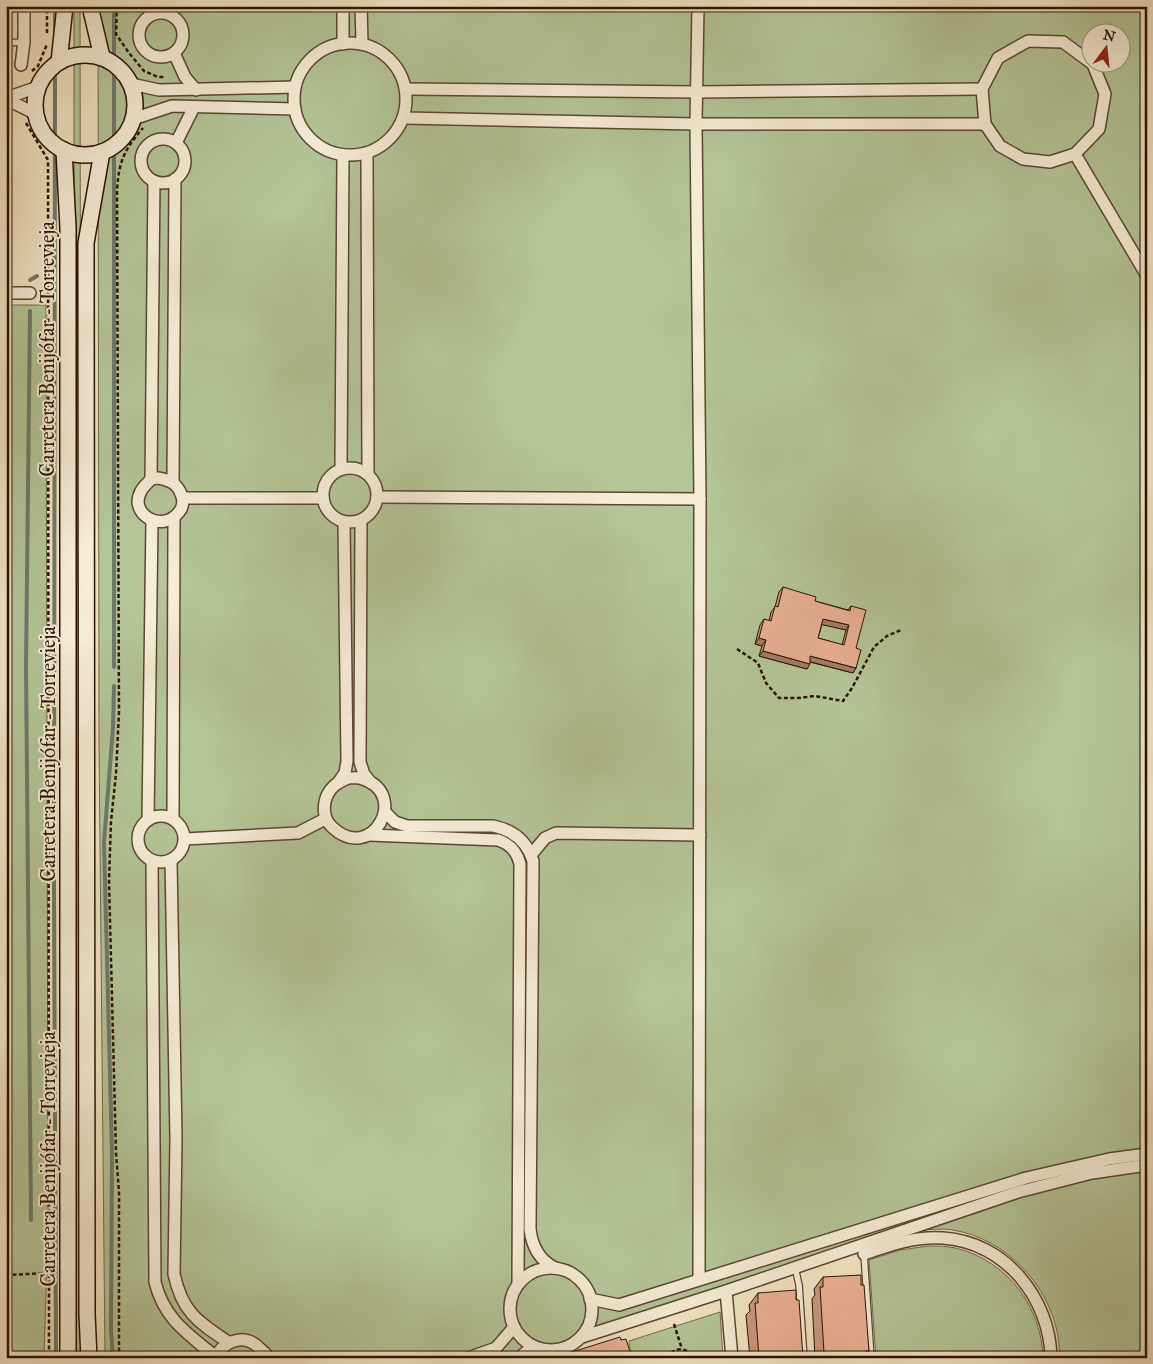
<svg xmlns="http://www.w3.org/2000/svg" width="1153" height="1364" viewBox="0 0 1153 1364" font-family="'IM FELL Great Primer',serif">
  <rect width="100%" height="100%" fill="#f1e3c2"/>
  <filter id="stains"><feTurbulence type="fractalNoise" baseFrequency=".004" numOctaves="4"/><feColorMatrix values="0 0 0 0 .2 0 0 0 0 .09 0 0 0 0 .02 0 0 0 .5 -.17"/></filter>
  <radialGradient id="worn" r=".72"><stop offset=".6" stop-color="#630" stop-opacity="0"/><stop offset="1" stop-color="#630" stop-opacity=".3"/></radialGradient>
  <g fill="#b4c598" stroke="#6e6c4d" fill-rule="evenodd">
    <path d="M74 6H80L82 1358H74Z"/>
    <path d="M98 6H1147V1358H1060C1059 1347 1059 1337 1056 1327 1043 1276 997 1233 944 1229 934 1229 923 1230 913 1231L513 1358H105L99 743ZM1090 32H1120V62H1090Z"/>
    <path d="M6 305H46L48 1228 44 1358H6Z"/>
    <path d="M928 1246C938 1246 949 1246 959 1249 1008 1262 1042 1308 1043 1358H876L869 1260 900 1250Z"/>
    <path d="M720 1312 723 1358H631L629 1341Z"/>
  </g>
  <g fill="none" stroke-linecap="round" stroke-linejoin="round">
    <g stroke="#6d796b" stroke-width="4">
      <path d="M55 31V6"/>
      <path d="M55 63 54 888 56 1358"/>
      <path d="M30 280 37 276"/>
      <path d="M30 311 26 666 31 1220"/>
      <path d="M114 667V6"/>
      <path d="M113 1358 111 1330 112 1153 104 842 113 728 114 686"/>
    </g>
    <defs>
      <g id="service">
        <path d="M6 43 24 42"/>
        <path d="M864 1254 871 1358"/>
        <path d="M795 1267 799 1285 804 1358"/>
      </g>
      <g id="minor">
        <path d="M361 6 362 43"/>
        <path d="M698 6 696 124 700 499 699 1279"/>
        <circle cx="161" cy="35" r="22"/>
        <circle cx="350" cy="99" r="56"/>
        <path d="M343 44V6"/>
        <path d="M174 53 185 77 196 90"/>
        <path d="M1090 62 1063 42 1028 41 998 58 982 89 985 124 1000 146 1023 159 1050 162 1075 154 1099 129 1105 94 1092 62"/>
        <path d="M21 65 24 42V6"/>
        <path d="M131 84 159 90 295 87"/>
        <path d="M406 89 697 92 982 89"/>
        <path d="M6 98 38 87"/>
        <path d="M6 99 36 114"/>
        <path d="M404 118 696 124H985"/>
        <path d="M133 119 172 106 295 109"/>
        <circle cx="163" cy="161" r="22"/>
        <path d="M176 143 194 107"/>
        <path d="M367 153 368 474"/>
        <path d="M1075 154 1147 276"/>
        <path d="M6 293H30"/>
        <circle cx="350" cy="495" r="27"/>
        <path d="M341 469 343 155"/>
        <path d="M158 478C169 480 177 483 181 494 184 500 183 508 179 512 162 534 128 514 141 491 143 487 148 483 151 479Z"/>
        <path d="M151 479 154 181"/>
        <path d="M173 483 175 179"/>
        <path d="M377 497 700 499"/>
        <path d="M183 498H323"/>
        <path d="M361 520 360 762 364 774 371 783"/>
        <path d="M348 778C353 778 359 777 363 779 410 794 372 865 332 827 320 816 323 796 334 786 338 782 344 780 348 778Z"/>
        <path d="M338 783 345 773 347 761 344 522"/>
        <path d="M385 812 395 822 407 826H493C513 830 527 841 533 861L530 1229C532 1247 539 1260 555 1268"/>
        <circle cx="161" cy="839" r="23"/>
        <path d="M173 818 174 518"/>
        <path d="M148 819 152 521"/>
        <path d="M369 835 498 840C510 844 517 851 520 864L518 1284"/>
        <path d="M185 839 298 833 325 819"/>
        <path d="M531 855 545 838 556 833 700 835"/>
        <path d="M152 861 155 1282C164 1319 188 1334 216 1357"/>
        <path d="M171 861 176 1139 174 1274C182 1312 198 1322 228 1342"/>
        <path d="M864 1254C890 1245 915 1236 943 1238 1005 1242 1050 1298 1051 1358"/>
        <circle cx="551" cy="1309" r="41"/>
        <path d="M726 1291 732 1358"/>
        <path d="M590 1299 619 1305 1026 1178 1109 1159 1147 1154"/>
        <path d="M582 1337 726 1291 1018 1192 1092 1173 1147 1165"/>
        <path d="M216 1358C221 1343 240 1335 253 1343 258 1346 262 1351 266 1354L265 1358"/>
        <path d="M468 1358 496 1348 514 1327"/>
        <path d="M519 1358 533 1346"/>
      </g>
      <g id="secondary">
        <path d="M90 6 102 57"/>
        <circle cx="85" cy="105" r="50"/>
        <path d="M59 62 65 6"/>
        <path d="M64 150 68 228V1358"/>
        <path d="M89 1358 87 1314 86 243 102 152"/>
      </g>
    </defs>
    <use href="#service" stroke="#5b4632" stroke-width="8"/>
    <use href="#minor" stroke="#5b4632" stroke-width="14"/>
    <use href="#secondary" stroke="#291202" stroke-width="18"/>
    <g stroke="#291202" stroke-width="2.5" stroke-dasharray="4 2.5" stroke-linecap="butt">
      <path d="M117 6 116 34 129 53 144 71 158 77H164"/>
      <path d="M47 33V6"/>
      <path d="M32 71 38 66 47 44"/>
      <path d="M26 123 48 160 49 1358"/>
      <path d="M6 639V661"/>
      <path d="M737 649 758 663 766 683 779 698H798L815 696 843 701 852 688 874 647 887 636 901 630"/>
      <path d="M6 1125V1154"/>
      <path d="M6 1275 49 1273"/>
      <path d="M674 1324 682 1349"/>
      <path d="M119 1358V1192L116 1153 109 881 111 821 116 774 119 712 117 190C119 161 124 150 143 128"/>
      <path d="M667 1358C675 1346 686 1347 695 1358"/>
    </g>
    <use href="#service" stroke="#f6edd7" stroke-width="5.5"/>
    <use href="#minor" stroke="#f6edd7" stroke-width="11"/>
    <use href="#secondary" stroke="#f6edd7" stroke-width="15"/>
  </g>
  <g fill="#c9977f" stroke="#291202" fill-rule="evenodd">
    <path d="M783 587 815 601 848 610 851 606 856 648V668L853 673 810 662 807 669 759 656 762 646 755 644 760 625 764 619 769 621 771 612 775 607 779 592ZM822 624 846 630 842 645 818 638Z"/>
    <path d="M823 1277 861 1285 869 1351 865 1358H815L812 1299 815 1295 814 1289Z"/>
    <path d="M758 1293 796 1300 803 1358H750L746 1315 750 1311 749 1305Z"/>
  </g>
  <g fill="#a47b68" stroke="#291202">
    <path d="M6 74H11L6 80Z"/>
    <path d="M823 619 849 625 846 630 819 624Z"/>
    <path d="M759 638 766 640 762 646 755 644Z"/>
    <path d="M763 651 810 664 807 669 759 656Z"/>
    <path d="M810 656 856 668 853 673 807 661Z"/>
    <path d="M866 1351H869L865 1356H866L865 1358H847Z"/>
    <path d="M824 1353H828L824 1358H821Z"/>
  </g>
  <g fill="#eab094" stroke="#291202" fill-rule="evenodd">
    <rect x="6" y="6" width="3" height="18"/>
    <rect x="6" y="46" width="5" height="28"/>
    <path d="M783 587 816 597 815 601 850 611 851 606 866 610 856 648 861 650 856 668 810 656V664L763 651 766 640 759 638 764 619 771 621 775 606 778 607ZM823 619 849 625 844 645 818 638Z"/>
    <path d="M861 1275V1285H864L869 1351H866V1356L847 1358H828V1353H824L820 1287H823V1277Z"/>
    <path d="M796 1290V1300H799L803 1358H759L755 1303H758V1293Z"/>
    <path d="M620 1337 621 1340 626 1339 632 1358H553Z"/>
  </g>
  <g text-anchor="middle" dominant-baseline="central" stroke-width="4" stroke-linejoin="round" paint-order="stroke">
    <g font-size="20" fill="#291202" stroke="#f6edd7">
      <text transform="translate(47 349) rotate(-90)">Carretera Benijófar - Torrevieja</text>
      <text transform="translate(48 754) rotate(-90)">Carretera Benijófar - Torrevieja</text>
      <text transform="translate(48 1159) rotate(-90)">Carretera Benijófar - Torrevieja</text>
    </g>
  </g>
  <rect width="1153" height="1364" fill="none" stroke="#f1e3c2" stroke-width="25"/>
  <rect x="8" y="8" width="1138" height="1349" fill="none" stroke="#291202" stroke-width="2.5"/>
  <rect x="12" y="12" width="1128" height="1339" fill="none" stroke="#291202"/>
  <g transform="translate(1106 48) rotate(15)"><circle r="24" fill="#f6edd7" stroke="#a49582"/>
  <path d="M0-4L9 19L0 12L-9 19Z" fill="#8f2418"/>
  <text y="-8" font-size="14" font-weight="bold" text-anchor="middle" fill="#291202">N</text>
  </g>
  <rect width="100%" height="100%" filter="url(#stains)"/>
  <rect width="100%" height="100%" fill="url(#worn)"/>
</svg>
